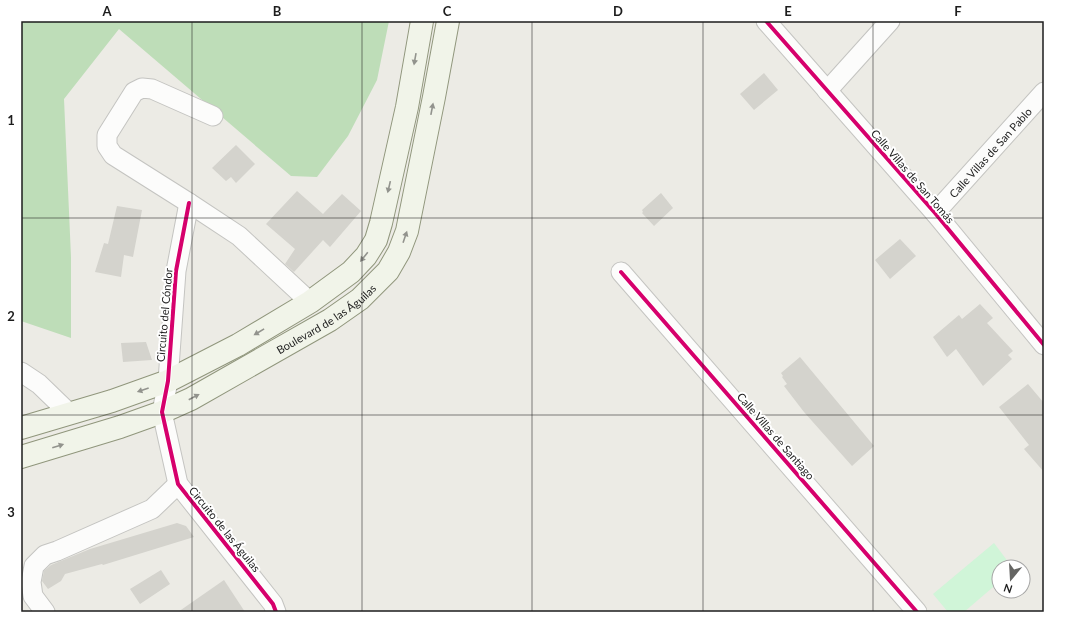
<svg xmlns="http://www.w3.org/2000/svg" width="1065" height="633" viewBox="0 0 1065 633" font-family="Lato,sans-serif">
  <rect width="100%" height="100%" fill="#ecebe5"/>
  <path fill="#beddb8" d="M21 21H389L377 80 348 136 317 177 291 176 119 29 64 99 71 257V338L21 321Z"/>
  <path fill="#d0f5d8" d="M994 543 1012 567H999V582L964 612H948L933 594Z"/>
  <g fill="#d4d3cd">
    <path d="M764 73 778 90 754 110 740 94Z"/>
    <path d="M236 145 255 164 236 183 231 177 226 181 212 168Z"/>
    <path d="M297 191 323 214 342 194 361 211 330 247 323 240 294 272 285 264 295 249 266 224Z"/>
    <path d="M661 193 673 208 654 226 642 213 643 212 642 210Z"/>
    <path d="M117 206 142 210 133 257 124 255 121 277 95 272 104 243 108 244Z"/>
    <path d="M900 239 916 256 890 279 875 260Z"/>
    <path d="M980 304 993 318 987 323 1013 351 1008 355 1012 359 983 386 956 349 947 357 933 337 959 315 962 319Z"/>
    <path d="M146 342 152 360 123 362 121 343Z"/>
    <path d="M800 357 874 446 852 466 804 412 784 386 787 384 782 377 783 376 781 373Z"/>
    <path d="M1028 384 1044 403V472L1024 449 1029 445 999 407Z"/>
    <path d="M177 523 186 526 194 537 103 565 102 564 65 574 61 581 48 589 42 581 44 571 51 565 90 549Z"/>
    <path d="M161 570 170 584 140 604 130 589Z"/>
    <path d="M224 580 245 612H178Z"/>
  </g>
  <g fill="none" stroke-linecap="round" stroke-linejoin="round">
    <defs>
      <g id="minor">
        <path d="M766 21 935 213 1044 345"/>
        <path d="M827 91 890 21"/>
        <path d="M213 116 152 89 142 88 134 92 107 135V146L113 155 189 203 239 236 310 302"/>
        <path d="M189 203 176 271 168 381 162 412 178 484 273 604 276 612"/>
        <path id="s1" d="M935 213 1044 92"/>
        <path d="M621 272 917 612"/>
        <path d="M21 372 39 384 70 414"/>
        <path d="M45 612 33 596 31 582 34 566 45 555 57 551 152 509 178 484"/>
      </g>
      <g id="secondary">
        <path d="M21 428 112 401 168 381 238 345 310 302 351 272 366 256 376 240 381 223 407 107 422 21"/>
        <path id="s2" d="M21 457 120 427 162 412 191 399 330 320 360 299 388 271 399 252 407 231 434 97 448 21"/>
      </g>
    </defs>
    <use href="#minor" stroke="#c4c4c1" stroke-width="21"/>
    <use href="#secondary" stroke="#90967c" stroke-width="24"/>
    <use href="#minor" stroke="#fcfcfb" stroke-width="19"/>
    <use href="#secondary" stroke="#f1f4e9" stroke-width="22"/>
    <defs>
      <g id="cycleway">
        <path d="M766 21 935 213 1044 345"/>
        <path d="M189 203 176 271 168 381 162 412 178 484 273 604 276 612"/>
        <path d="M621 272 917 612"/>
      </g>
    </defs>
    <use href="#cycleway" stroke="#fff" stroke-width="6"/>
    <use href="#cycleway" stroke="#d6006c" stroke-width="4"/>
  </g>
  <defs><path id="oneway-solid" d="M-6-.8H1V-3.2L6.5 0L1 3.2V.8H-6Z"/></defs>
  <g fill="#92938d">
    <use href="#oneway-solid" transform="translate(415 59) rotate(100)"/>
    <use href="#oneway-solid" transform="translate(432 109) rotate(-79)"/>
    <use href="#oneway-solid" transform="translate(389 187) rotate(103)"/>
    <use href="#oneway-solid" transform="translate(405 237) rotate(-71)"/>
    <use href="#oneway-solid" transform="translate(364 257) rotate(129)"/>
    <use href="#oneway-solid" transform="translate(259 332) rotate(149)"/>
    <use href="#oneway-solid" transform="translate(143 390) rotate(161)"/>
    <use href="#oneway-solid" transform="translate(194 397) rotate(-28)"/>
    <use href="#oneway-solid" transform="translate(58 446) rotate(-17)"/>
  </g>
  <path fill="none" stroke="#1d1d1d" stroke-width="1" stroke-opacity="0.55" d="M192 21V612M362 21V612M532 21V612M703 21V612M873 21V612M21 218H1044M21 415H1044"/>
  <g text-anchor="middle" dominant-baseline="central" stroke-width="4" stroke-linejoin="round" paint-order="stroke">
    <g font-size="11" fill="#1d1d1d" stroke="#fff">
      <text stroke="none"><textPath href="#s1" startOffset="82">Calle Villas de San Pablo</textPath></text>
      <text transform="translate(913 176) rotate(49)">Calle Villas de San Tomás</text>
      <text transform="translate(164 315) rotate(-85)">Circuito del Cóndor</text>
      <text stroke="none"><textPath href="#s2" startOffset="337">Boulevard de las Águilas</textPath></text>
      <text transform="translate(776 436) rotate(49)">Calle Villas de Santiago</text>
      <text transform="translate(225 529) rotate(51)">Circuito de las Águilas</text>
    </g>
  </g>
  <rect width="1065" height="633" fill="none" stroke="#ffffff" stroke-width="44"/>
  <g transform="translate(1011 579) rotate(198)"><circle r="19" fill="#ffffff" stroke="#a5a5a5"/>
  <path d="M0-3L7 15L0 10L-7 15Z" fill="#656563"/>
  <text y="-6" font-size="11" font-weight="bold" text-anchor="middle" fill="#1d1d1d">N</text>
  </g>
  <rect x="22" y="22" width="1021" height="589" fill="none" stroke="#1d1d1d" stroke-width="1.5"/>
  <g font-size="13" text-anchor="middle" font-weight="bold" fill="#1d1d1d">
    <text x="107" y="16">A</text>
    <text x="277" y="16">B</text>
    <text x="447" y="16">C</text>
    <text x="618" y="16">D</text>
    <text x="788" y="16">E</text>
    <text x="958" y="16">F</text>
    <text x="11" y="125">1</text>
    <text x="11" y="321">2</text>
    <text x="11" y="517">3</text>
  </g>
</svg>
